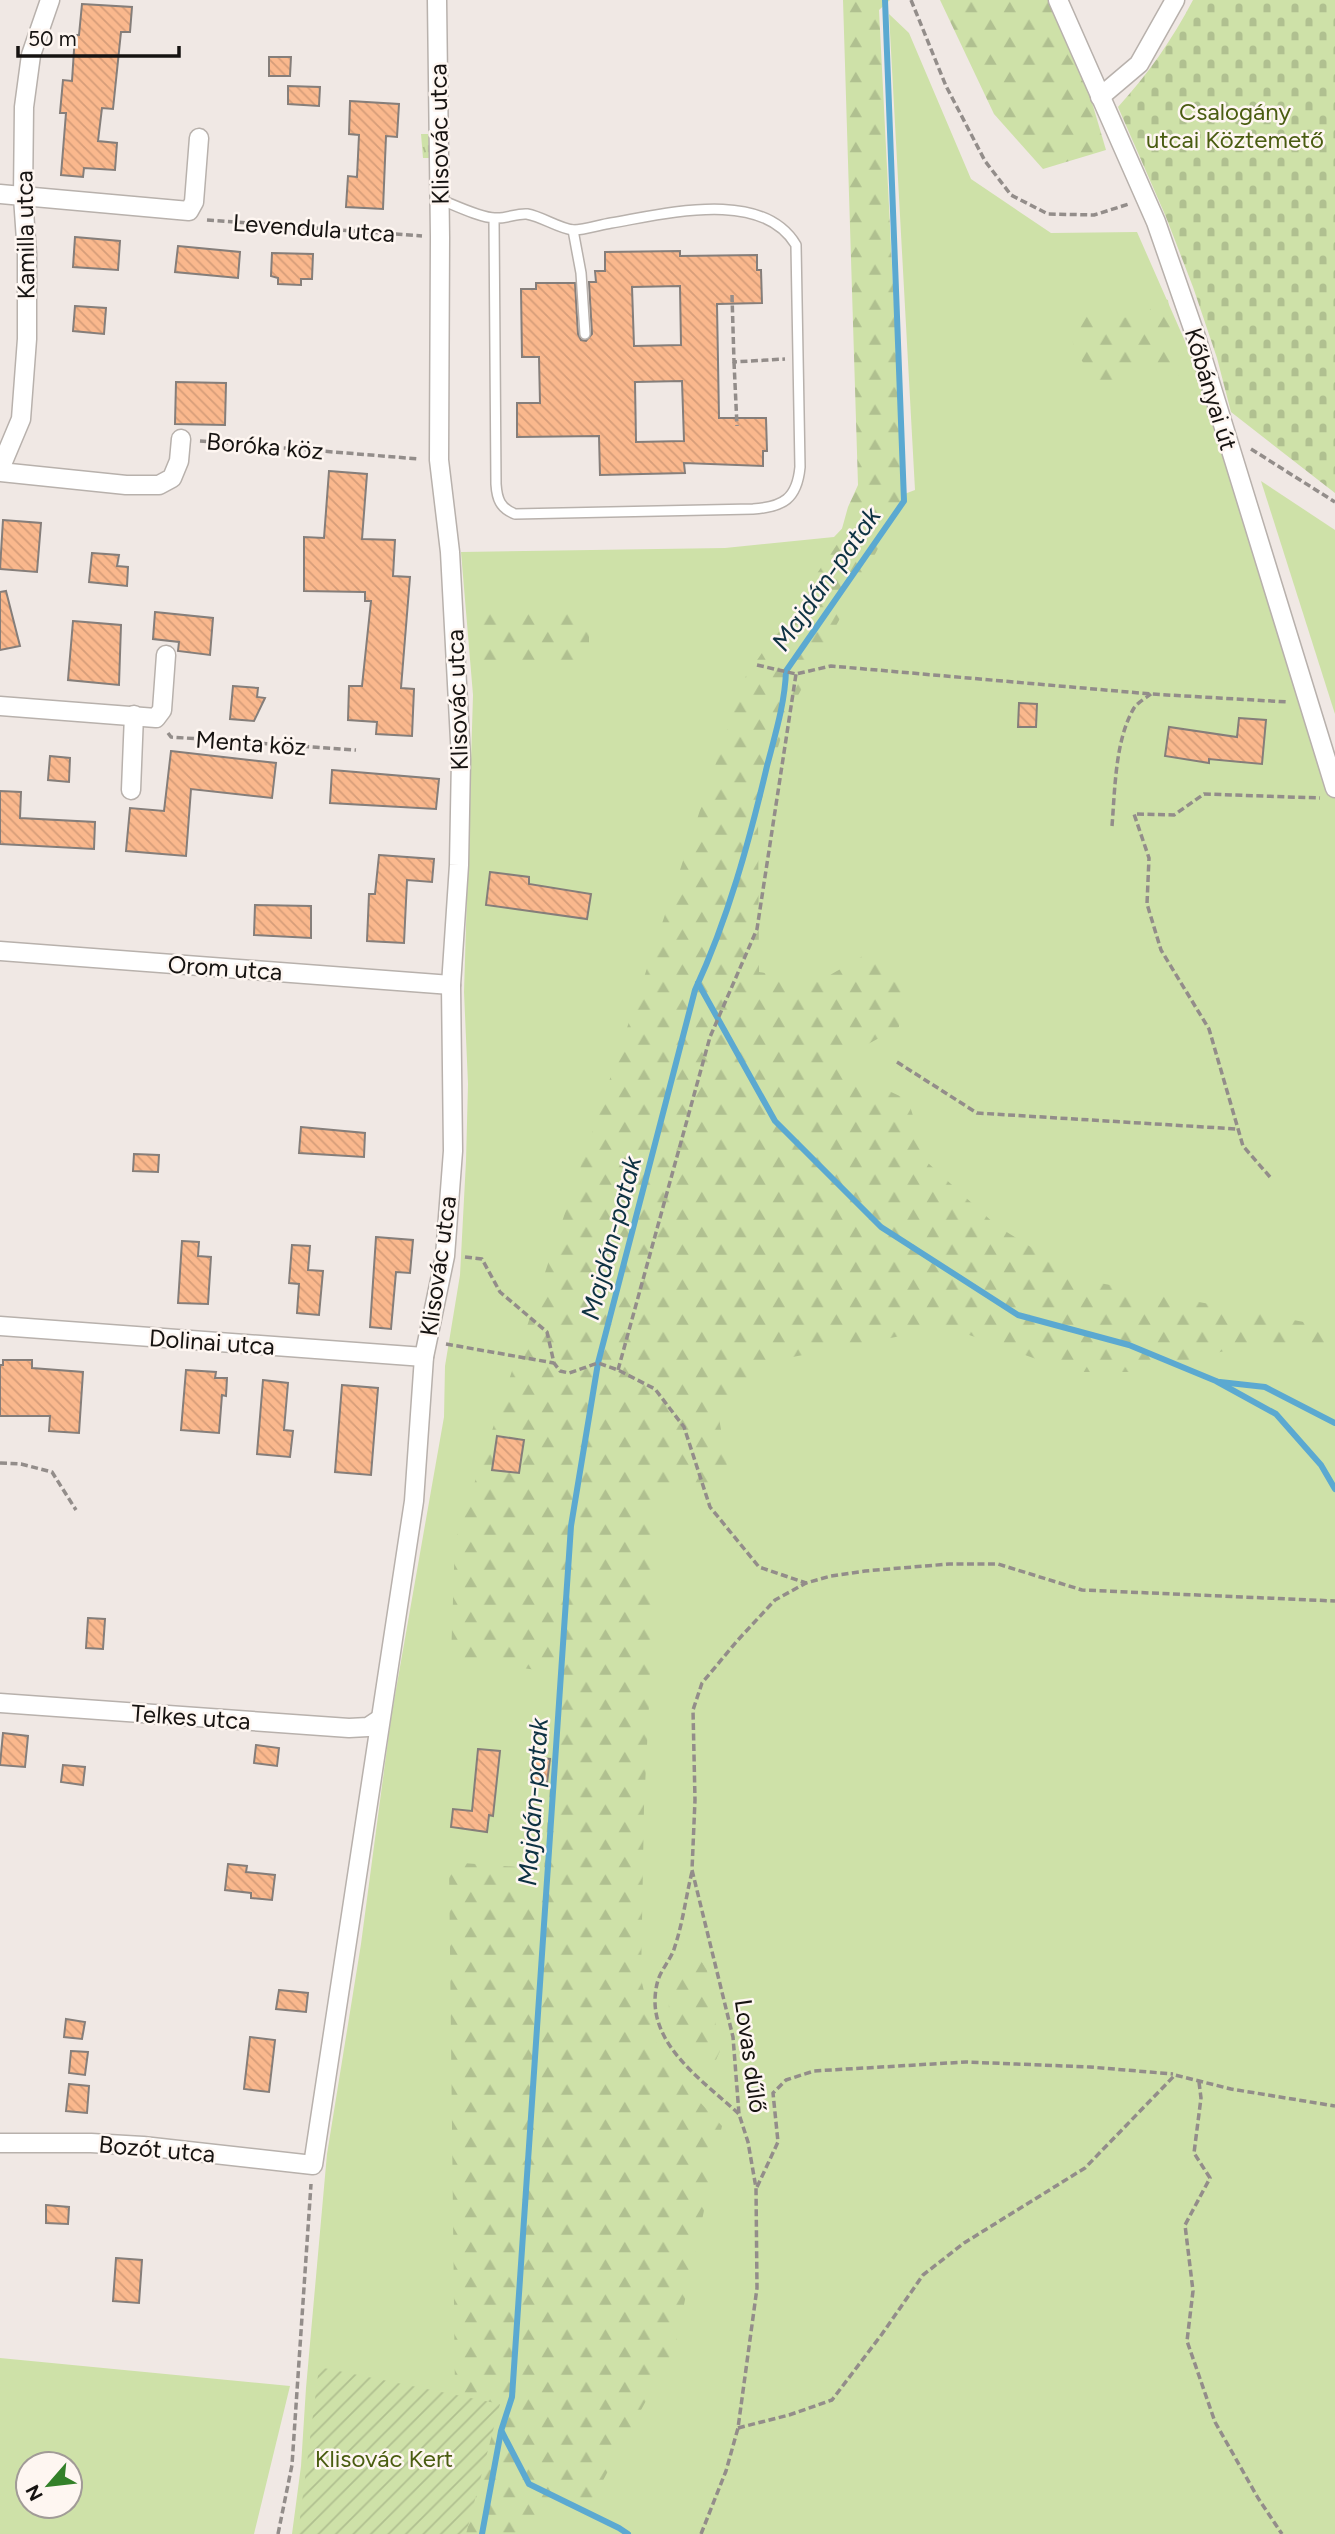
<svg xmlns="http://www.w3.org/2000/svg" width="1335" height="2534" viewBox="0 0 1335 2534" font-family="Figtree,sans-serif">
  <defs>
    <pattern id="forest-firs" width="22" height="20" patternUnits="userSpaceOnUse" patternTransform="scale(1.75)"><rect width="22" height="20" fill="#cee1a8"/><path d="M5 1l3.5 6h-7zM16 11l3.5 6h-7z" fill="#b0c090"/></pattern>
    <pattern id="cemetery-stones" width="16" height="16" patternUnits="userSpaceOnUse" patternTransform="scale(1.75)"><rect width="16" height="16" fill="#cee1a8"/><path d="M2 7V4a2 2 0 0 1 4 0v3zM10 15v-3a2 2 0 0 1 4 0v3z" fill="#b0c090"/></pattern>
    <pattern id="park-tufts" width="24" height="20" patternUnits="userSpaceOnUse" patternTransform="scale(1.75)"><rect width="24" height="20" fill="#cee1a8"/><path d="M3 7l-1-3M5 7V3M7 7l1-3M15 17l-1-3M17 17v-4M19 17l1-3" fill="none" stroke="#b0c090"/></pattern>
    <pattern id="garden-furrows" width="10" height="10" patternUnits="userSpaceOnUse" patternTransform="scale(1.75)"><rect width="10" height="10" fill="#cee1a8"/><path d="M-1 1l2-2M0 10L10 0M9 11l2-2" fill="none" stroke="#b0c090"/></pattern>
    <pattern id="building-back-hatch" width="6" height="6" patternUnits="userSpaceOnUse" patternTransform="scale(1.75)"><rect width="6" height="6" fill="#fab88d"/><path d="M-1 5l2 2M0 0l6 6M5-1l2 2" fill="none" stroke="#d69d79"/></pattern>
  </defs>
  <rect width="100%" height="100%" fill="#f0e8e4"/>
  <g fill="#cee1a8" fill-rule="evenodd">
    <path d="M889 14 909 33 971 179 1051 233 1137 232 1195 364 1335 788V2534H292L301 2466 306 2388 327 2154 361 1944 391 1718 444 1417 445 1366 460 1275 466 1161 468 1084 464 992 473 695 461 552 725 548 834 537 859 511 915 490Z"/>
    <path d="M1261 481 1335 530V714L1334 711Z"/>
    <path d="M0 2358 290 2386 254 2534H0ZM28 2464H70V2506H28Z"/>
  </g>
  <g fill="url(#forest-firs)">
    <path d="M843 0H890L879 10 904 501 789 712 758 811 759 972 818 982 868 953 903 967 899 1027 832 1064 908 1100 928 1163 997 1226 1084 1280 1335 1328V1347L1260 1342 1141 1372H1072L947 1327 772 1361 745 1386 719 1418 730 1483 652 1490 650 1685 644 1807 641 1979 661 2060 722 2126 675 2347 593 2499 541 2512 531 2534H443L456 2482 449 1862 544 1869 558 1673 451 1658 455 1541 744 679 838 543 848 507 858 485Z"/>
    <path d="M940 0H1054L1091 99 1106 150 1043 169 994 114Z"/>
    <path d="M1156 296 1168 300 1179 375 1167 381 1138 364 1119 375 1101 391 1077 353 1067 327 1091 311 1121 318 1148 314Z"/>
    <path d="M478 613 589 614V664L477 663Z"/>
    <path d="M691 1956 700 1959 707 1970 720 2051 715 2062 699 2065C693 2058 685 2051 680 2043 663 2018 664 1974 691 1956Z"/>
  </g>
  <path fill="url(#cemetery-stones)" d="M1193 0H1335V493L1231 412 1217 358 1193 287 1166 217 1118 107C1148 74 1172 40 1193 0Z"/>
  <path fill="url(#park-tufts)" d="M421 134H432V158H423Z"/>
  <path fill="url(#garden-furrows)" d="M319 2367 500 2404 466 2534H298Z"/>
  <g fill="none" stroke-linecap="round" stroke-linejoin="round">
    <g stroke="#5ba9d1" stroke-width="6">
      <path d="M698 983 775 1121 881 1227 1018 1315 1129 1345 1216 1381 1276 1414 1321 1465 1335 1489"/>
      <path d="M1220 1382 1265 1387 1335 1423"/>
      <path d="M502 2432 529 2484 619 2528 628 2534"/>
      <path d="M482 2534 501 2431 512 2397 571 1526 598 1363 695 990C728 919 749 842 767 766 775 735 785 703 786 671L904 501 885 0"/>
    </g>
  </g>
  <g fill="url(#building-back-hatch)" stroke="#857e7a" stroke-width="2" fill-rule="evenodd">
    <path d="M82 4 132 7 130 32H121L113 109 102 108 98 141 117 143 115 170 84 168 83 177 61 175 66 113H60L63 80 72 81 75 35H79Z"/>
    <path d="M269 57H291L290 76H269Z"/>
    <path d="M288 86 320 87 319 106 288 104Z"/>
    <path d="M350 101 399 104 397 137 386 136 383 209 346 207 348 176 357 177 359 135 349 134Z"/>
    <path d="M75 237 120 241 118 270 73 267Z"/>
    <path d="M178 246 240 252 238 278 175 272Z"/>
    <path d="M680 251V256L757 255V270H761L762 303 717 304 719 418H766L767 451H763V466L684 463 685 473 600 475 599 436 517 437V403H540L539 357H522L521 289H536V283H575L578 334 581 340 586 341 592 334 589 282H596L595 271H605V252ZM680 286 681 345 634 346 632 287ZM682 381 684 441 636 442 635 382Z"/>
    <path d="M272 253 313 254 312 279H301V285L278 284V278L271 276Z"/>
    <path d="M75 306 106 308 104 334 73 331Z"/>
    <path d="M176 382 226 383 225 425 175 424Z"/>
    <path d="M329 471 367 474 362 539 395 540 393 576 410 577 401 688 414 689 412 736 376 734 377 722 348 720 349 686H362L371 601H365V592L304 591V537L324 538Z"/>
    <path d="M3 520 41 523 37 572 0 569Z"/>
    <path d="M92 553 119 555 117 566 128 567 127 586 89 582Z"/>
    <path d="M6 591 20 646 0 650V592Z"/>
    <path d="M155 612 213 618 210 655 178 651 179 642 153 639Z"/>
    <path d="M73 621 121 625 119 685 68 680Z"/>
    <path d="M233 686 258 688 257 697 265 698 254 721 230 719Z"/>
    <path d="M1019 703 1037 704 1036 727H1018Z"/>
    <path d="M1239 718 1266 720 1262 764 1209 759V763L1165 756 1169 727 1237 737Z"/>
    <path d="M171 751 276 763 272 798 191 789 186 856 126 851 130 808 164 811Z"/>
    <path d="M50 756 70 758 69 782 48 780Z"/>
    <path d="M332 770 439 779 436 809 330 803Z"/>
    <path d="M0 791 21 792 20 818 95 822 94 849 0 844Z"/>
    <path d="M379 855 434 859 432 882 407 880 404 943 367 941 369 894H375Z"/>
    <path d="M490 872 529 877V884L591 894 587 919 486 905Z"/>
    <path d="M255 905 311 906V938L254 935Z"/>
    <path d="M301 1127 365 1133 364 1157 299 1153Z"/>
    <path d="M134 1154 159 1155 158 1172 133 1171Z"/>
    <path d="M376 1237 413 1240 410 1273 396 1272 391 1329 370 1327Z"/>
    <path d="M182 1241 199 1242 198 1256 211 1257 208 1304 178 1303Z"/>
    <path d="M292 1245 310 1246 308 1270 323 1271 319 1315 297 1313 299 1284 289 1283Z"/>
    <path d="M3 1360H32V1368L83 1372 79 1433 49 1431 50 1416H0V1365H3Z"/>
    <path d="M186 1370 216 1372 215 1378H227L226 1396 222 1395 219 1433 181 1430Z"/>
    <path d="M263 1380 288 1383 284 1430 293 1431 290 1457 257 1454Z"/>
    <path d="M342 1385 378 1388 371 1475 335 1472Z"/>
    <path d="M497 1436 524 1440 519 1473 492 1470Z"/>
    <path d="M88 1618 105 1619 103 1649 86 1648Z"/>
    <path d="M3 1733 28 1736 25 1767 0 1765Z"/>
    <path d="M256 1745 279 1748 277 1766 254 1763Z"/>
    <path d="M478 1749 500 1751 493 1816 489 1815 487 1832 451 1827 453 1809 472 1811Z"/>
    <path d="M532 1757 550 1759 547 1783 530 1781Z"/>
    <path d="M63 1765 85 1767 83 1785 61 1782Z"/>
    <path d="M228 1864 247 1866 246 1872 275 1875 272 1900 251 1898V1893L225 1890Z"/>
    <path d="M279 1990 308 1993 306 2012 276 2009Z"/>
    <path d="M66 2019 85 2022 82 2039 64 2037Z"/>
    <path d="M250 2037 275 2040 269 2092 244 2089Z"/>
    <path d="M71 2051 88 2052 85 2075 69 2073Z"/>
    <path d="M69 2084 89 2086 87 2113 66 2111Z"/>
    <path d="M46 2205 69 2207 68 2224 46 2223Z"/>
    <path d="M116 2258 142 2260 139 2303 113 2301Z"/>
  </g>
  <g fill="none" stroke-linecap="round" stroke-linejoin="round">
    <defs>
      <g id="service">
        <path d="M439 199C454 205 481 218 495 218 506 219 517 213 527 214 543 217 558 228 573 230 585 230 599 225 611 223 665 214 762 188 796 245L800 467C797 499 783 507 753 509L515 514C500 508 497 499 496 484L494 219"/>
        <path d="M573 230 581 273 585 334"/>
      </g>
      <g id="minor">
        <path d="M1058 0 1156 222 1197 340 1335 788"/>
        <path d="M1100 97 1139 64 1175 0"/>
        <path d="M0 194 189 211 194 202 199 138"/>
        <path d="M0 469 21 419 27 339V254L23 197 24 107 31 55 50 0"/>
        <path d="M0 472 126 485H159L172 478 179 461 181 439"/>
        <path d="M0 706 156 718 162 710 166 655"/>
        <path d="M131 790 134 715"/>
        <path d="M0 951 451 985"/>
        <path d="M0 1326 424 1357"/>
        <path d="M0 1703 349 1728 368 1727 380 1719"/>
        <path d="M0 2143H91L143 2146 313 2165 414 1501 424 1357 445 1256 453 1151 451 985 459 865 461 759 450 552 439 460 440 237 437 0"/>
      </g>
    </defs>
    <use href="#service" stroke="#b8b1ac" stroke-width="12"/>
    <use href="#minor" stroke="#b8b1ac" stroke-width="21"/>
    <g stroke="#938d8a" stroke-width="3.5" stroke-dasharray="7 3.5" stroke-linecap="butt">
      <path d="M911 0 946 86 985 161 1011 195 1048 214 1094 215 1129 204"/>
      <path d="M207 220 422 236"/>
      <path d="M732 295 734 362 785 359"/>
      <path d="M734 362 737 426"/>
      <path d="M200 441 419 459"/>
      <path d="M1251 449 1335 502"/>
      <path d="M757 665 796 674 831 666 1151 694 1288 702"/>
      <path d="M168 733 171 737 356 750"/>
      <path d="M1112 826C1115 790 1115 740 1134 708 1138 702 1146 698 1151 694"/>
      <path d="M897 1062 977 1113 1237 1129"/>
      <path d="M1270 1177 1243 1146 1209 1029 1161 950 1147 904 1149 858 1134 814 1174 815 1204 794 1320 798"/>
      <path d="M465 1257 482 1259 500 1292 547 1332 554 1363 560 1371 569 1373 598 1363 618 1370 655 1389 684 1427 710 1507 759 1567 806 1583 831 1576 865 1571 949 1564H998L1082 1590 1335 1601"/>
      <path d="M446 1344 554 1363"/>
      <path d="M618 1370 710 1037 757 929 796 674"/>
      <path d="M0 1463 21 1464 52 1472 76 1510"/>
      <path d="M692 1872C686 1896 683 1922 675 1946 672 1958 662 1968 658 1980 641 2040 700 2078 739 2114"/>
      <path d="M1199 2082 1201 2098 1194 2153 1210 2178 1185 2225 1193 2291 1187 2341 1215 2422 1258 2498 1282 2534"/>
      <path d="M757 2187 778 2142 773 2093 786 2080 814 2071 966 2062 1090 2067 1173 2074"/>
      <path d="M738 2428 789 2415 832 2400 882 2334 923 2275 964 2243 1085 2168 1175 2075 1231 2089 1335 2106"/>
      <path d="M278 2534 292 2465 311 2184"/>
      <path d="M701 2534 726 2471 738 2428 757 2288 756 2188 748 2142 739 2114 733 2037 692 1870 695 1800 693 1710 702 1683 737 1641 775 1600 806 1583"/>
    </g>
    <use href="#service" stroke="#fff" stroke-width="9"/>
    <use href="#minor" stroke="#fff" stroke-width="18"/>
  </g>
  <g text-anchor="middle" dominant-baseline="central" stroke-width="5" stroke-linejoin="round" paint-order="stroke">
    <g font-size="24" fill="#4a5d11" stroke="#fef6f1">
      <text x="1235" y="111">Csalogány<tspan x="1235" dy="28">utcai Köztemető</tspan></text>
      <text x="384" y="2458">Klisovác Kert</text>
    </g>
    <g font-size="24" fill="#161311" stroke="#fef6f1">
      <text transform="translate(439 134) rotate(-91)">Klisovác utca</text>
      <text transform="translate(314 228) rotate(4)">Levendula utca</text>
      <text transform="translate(25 235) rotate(-91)">Kamilla utca</text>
      <text transform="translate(1211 389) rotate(73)">Kőbányai út</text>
      <text transform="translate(265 446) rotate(5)">Boróka köz</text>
      <text transform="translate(457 700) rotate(-92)">Klisovác utca</text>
      <text transform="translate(251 743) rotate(4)">Menta köz</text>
      <text transform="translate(225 968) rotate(4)">Orom utca</text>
      <text transform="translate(438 1266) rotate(-82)">Klisovác utca</text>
      <text transform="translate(212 1342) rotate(4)">Dolinai utca</text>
      <text transform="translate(191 1717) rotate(4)">Telkes utca</text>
      <text transform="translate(751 2056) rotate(82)">Lovas dűlő</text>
      <text transform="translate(157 2149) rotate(5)">Bozót utca</text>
    </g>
    <g font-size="26" font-style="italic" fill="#0e3243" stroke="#fef6f1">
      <text transform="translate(826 579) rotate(-55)">Majdán-patak</text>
      <text transform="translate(611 1238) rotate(-75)">Majdán-patak</text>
      <text transform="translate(533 1802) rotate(-86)">Majdán-patak</text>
    </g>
  </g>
  <g transform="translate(49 2485) rotate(242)"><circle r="33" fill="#fef6f1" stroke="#a19b97" stroke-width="2"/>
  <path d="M0-5L12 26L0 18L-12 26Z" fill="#338029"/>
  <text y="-10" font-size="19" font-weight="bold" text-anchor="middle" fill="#161311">N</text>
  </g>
  <path d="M18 46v10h161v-10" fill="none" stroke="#161311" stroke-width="3.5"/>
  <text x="28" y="46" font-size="21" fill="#161311" stroke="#fef6f1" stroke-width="5" paint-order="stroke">50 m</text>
</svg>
